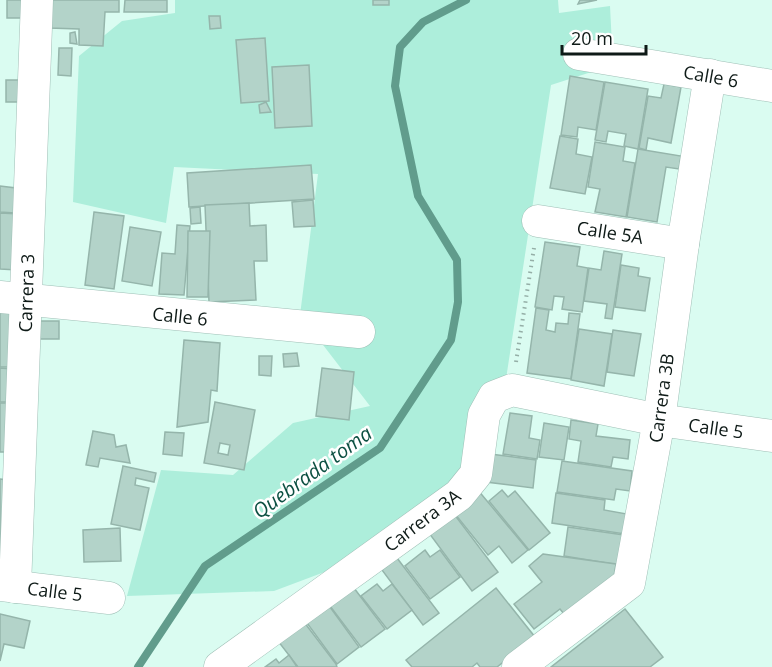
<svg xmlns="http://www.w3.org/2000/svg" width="772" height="667" viewBox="0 0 772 667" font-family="'Open Sans',sans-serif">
  <rect width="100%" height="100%" fill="#dafcf1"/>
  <path fill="#adeedb" d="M175 0H558L559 13 610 6 613 65 551 85 506 379 464 484 399 544 274 591 127 596 161 470 233 475 293 423 370 406 300 315 318 174 174 167 166 223 73 202 79 56 122 21 175 13Z"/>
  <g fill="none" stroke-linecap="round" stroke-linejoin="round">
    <path stroke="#619c8c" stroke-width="8" d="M138 667 205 566 380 448 451 340 458 302 457 260 418 196 395 86 400 47 423 22 466 0"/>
  </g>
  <g fill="#b3d3c9" stroke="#95b5ab" stroke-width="1.5" fill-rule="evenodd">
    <rect x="7" y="0" width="15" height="18"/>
    <path d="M50 0H119V12H105L103 46 79 45V29L49 28Z"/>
    <path d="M125 0H167V12H124Z"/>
    <rect x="373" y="0" width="16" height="5"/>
    <path d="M580 0H597L578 4Z"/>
    <path d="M209 16H220L221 28 210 29Z"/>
    <path d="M75 32 77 44 70 43V33Z"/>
    <path d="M265 38 269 101 241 103 236 40Z"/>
    <path d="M59 48H72L71 76 58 75Z"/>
    <path d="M309 65 312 126 275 128 272 67Z"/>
    <path d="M570 76 604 82 596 130 578 127 577 137 561 135Z"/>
    <path d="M6 80H20L19 102H6Z"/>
    <path d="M605 82 648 89 638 149 624 146 626 134 608 131 606 142 595 140Z"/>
    <path d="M664 84 681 87 671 143 648 138 646 150 639 148 648 96 661 98Z"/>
    <path d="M266 102 271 112 260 113 259 105Z"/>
    <path d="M560 136 578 139 576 154 592 157 585 194 550 188Z"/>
    <path d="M595 142 625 147 623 161 635 163 626 217 595 212 600 189 588 187Z"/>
    <path d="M638 149 681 156 679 169 666 167 657 222 627 217Z"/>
    <path d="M311 165 314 199 189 207 187 173Z"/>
    <path d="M0 186 16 188 15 213 0 212Z"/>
    <path d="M313 200 315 226 294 227 292 202Z"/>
    <path d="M249 203 250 226 266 225 267 261H254L256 300 209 302 205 205Z"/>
    <path d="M200 207 201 223 191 224 190 208Z"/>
    <path d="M94 212 124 216 114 289 85 285Z"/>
    <path d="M0 213 20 214 17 270 0 269Z"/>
    <path d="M177 225 190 226 184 295 159 294 162 253 175 254Z"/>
    <path d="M130 227 161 232 152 286 122 281Z"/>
    <path d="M188 231H210L208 297H187Z"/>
    <path d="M545 242 580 247 577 266 588 268 582 312 562 309 564 297 554 296 552 310 535 307Z"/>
    <path d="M604 251 622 254 612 319 605 318 607 304 584 301 589 268 601 270Z"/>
    <path d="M621 265 639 268 638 276 650 278 645 311 615 307Z"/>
    <path d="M0 304H12L9 367H0Z"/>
    <path d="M536 308 549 310 546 330 555 332 556 323 568 324 569 313 580 314 571 379 527 373Z"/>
    <rect x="40" y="321" width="19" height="18"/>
    <path d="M579 329 612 334 604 386 571 380Z"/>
    <path d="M613 330 641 334 634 376 607 372Z"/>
    <path d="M184 340 220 343 217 391 211 390 208 422 177 427Z"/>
    <path d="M297 353 299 366 284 367 283 354Z"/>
    <path d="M259 356H272L271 376 259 375Z"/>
    <path d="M0 368 13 369 12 402H0Z"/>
    <path d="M322 368 354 372 349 420 316 416Z"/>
    <path d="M215 402 255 410 244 470 204 463ZM220 443 230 445 228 455 218 453Z"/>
    <path d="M0 403H7L5 452H0Z"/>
    <path d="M510 413 532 416 529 438 540 440 537 459 503 454Z"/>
    <path d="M571 420 598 424 596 436 630 440 628 459 613 457 611 467 578 462 581 441 569 439Z"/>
    <path d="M544 423 569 427 564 460 539 457Z"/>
    <path d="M93 431 114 435 116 447 126 445 130 463 100 458 98 467 86 465Z"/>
    <path d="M165 432 184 433 182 456 163 454Z"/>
    <path d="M490 454 536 460 533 488 486 482Z"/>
    <path d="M562 461 632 471 630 491 616 489 614 500 557 492Z"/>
    <path d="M123 466 156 473 154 482 136 478 135 485 149 488 140 530 111 524Z"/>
    <path d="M0 479 8 480 2 554 0 553Z"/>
    <path d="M477 489 528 550 512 563 499 546 488 555 451 509Z"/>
    <path d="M502 490 508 497 515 491 550 533 529 550 489 501Z"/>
    <path d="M556 493 605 500 604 510 627 514 625 534 552 523Z"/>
    <path d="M451 510 498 572 472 591 426 529Z"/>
    <path d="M568 527 624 535 619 565 564 556Z"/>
    <path d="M120 528 121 561 84 562 83 530Z"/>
    <path d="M425 550 430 557 440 550 460 577 430 599 405 566Z"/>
    <path d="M543 554 616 564 614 576 564 614 560 609 534 629 514 604 542 582 529 566Z"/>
    <path d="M397 558 439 613 423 625 382 570Z"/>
    <path d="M377 584 383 591 392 584 412 610 387 629 361 596Z"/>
    <path d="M354 588 385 629 361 647 330 606Z"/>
    <path d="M496 588 535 637 497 667H480L477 663 472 667H412L406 660Z"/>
    <path d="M330 607 359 647 337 664 307 623Z"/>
    <path d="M625 609 663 657 650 667H551Z"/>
    <path d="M0 614 30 621 24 648 4 644 0 661Z"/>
    <path d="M304 622 336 664 337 667H298L278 641Z"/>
    <path d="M289 655 297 667H265L276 659 279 663Z"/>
  </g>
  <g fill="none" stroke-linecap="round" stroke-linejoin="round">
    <defs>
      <g id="minor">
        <path d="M579 54 772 86"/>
        <path d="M538 221 683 244"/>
        <path d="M0 297 359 332"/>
        <path d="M0 585 109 598"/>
        <path d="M15 587 37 0"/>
        <path d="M220 667 459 495 476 474 484 415 494 397 512 390 659 420 772 436"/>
        <path d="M518 667 629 583 659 420 683 244 710 75"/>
      </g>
    </defs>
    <use href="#minor" stroke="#9fbfb6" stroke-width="33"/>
    <path stroke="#95afa7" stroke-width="4" stroke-dasharray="1.5 4.5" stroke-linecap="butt" d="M516 362 534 248"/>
    <use href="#minor" stroke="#fff" stroke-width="32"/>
  </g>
  <g text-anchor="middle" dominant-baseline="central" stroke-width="5" stroke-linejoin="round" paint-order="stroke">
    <g font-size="18" fill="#0e1a17" stroke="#fff">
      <text transform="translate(711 76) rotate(10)">Calle 6</text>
      <text transform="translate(610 232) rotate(9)">Calle 5A</text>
      <text transform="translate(26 293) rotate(-88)">Carrera 3</text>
      <text transform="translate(180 316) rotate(6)">Calle 6</text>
      <text transform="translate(661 398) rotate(-82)">Carrera 3B</text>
      <text transform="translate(716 428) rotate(8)">Calle 5</text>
      <text transform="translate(422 520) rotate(-37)">Carrera 3A</text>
      <text transform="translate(55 591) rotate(7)">Calle 5</text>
    </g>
    <g font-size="20" font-style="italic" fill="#0c5042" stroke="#fff">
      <text transform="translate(312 472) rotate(-36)">Quebrada toma</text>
    </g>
  </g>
  <path d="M562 45v9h84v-9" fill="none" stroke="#0e1a17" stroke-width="3"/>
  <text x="571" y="45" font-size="18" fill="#0e1a17" stroke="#ffffff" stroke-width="4.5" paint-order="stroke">20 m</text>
</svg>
